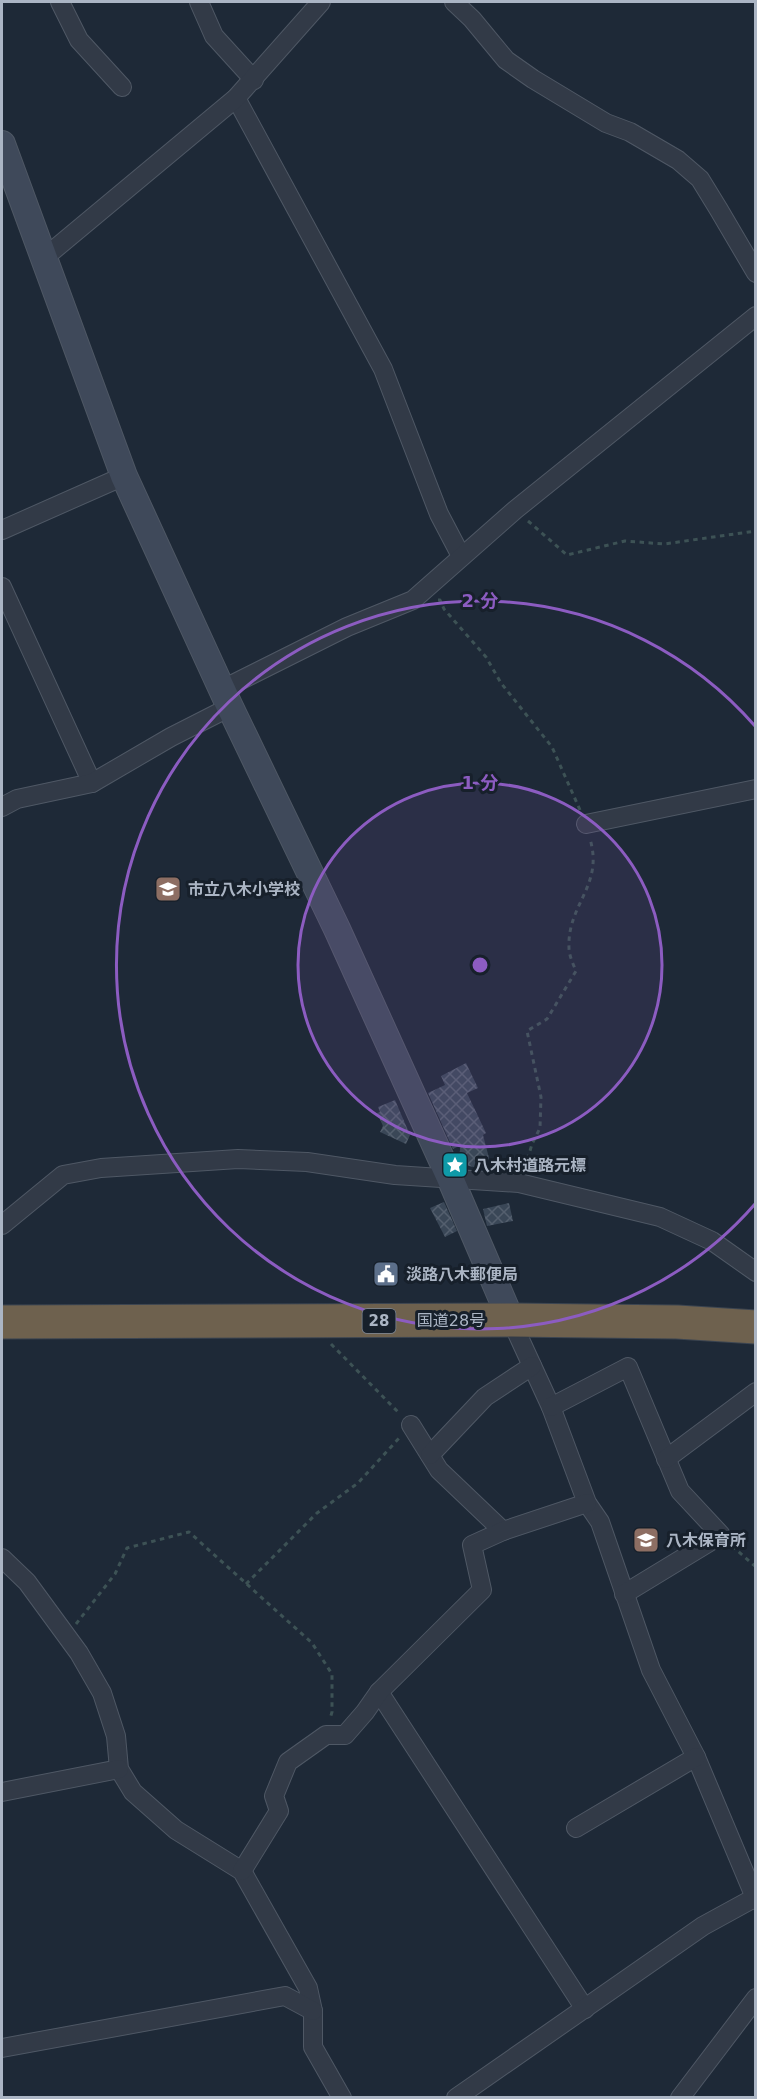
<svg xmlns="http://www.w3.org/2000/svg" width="757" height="2099" viewBox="0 0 757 2099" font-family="'DejaVu Sans','Noto Sans JP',sans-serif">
  <defs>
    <pattern id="building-cross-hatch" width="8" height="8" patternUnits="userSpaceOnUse" patternTransform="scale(1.5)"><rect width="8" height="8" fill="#3a4757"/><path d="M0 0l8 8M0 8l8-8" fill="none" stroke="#545f6e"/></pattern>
  </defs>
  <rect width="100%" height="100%" fill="#1e2937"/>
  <g fill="url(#building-cross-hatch)">
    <path d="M466 1063 478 1088 467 1093 486 1133 483 1135 489 1158 487 1170 460 1164 458 1160 461 1145 453 1149 428 1093 445 1085 441 1076Z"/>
    <path d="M395 1100 410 1135 406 1144 380 1132 383 1126 377 1113 380 1112 378 1107Z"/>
    <path d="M444 1202 457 1231 445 1237 430 1208Z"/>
    <path d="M509 1203 513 1221 487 1226 483 1209Z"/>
  </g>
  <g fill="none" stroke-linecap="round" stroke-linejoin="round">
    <defs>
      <g id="street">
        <path d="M60 2 79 40 122 87"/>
        <path d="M199 2 214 36 254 80"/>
        <path d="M454 2 472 19 506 60 533 79 606 123 630 132 678 160 700 179 719 210 756 273"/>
        <path d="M236 98 383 369 439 514 461 556"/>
        <path d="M44 258 236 98 321 2"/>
        <path d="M2 530 124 476"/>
        <path d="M2 587 92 783"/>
        <path d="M223 689 347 627 413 600 515 510 756 316"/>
        <path d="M2 807 17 799 92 783 171 737 230 707"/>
        <path d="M586 824 756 789"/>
        <path d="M2 1225 63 1175 101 1168 238 1159 307 1162 395 1175 519 1183 660 1217 712 1241 756 1272"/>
        <path d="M511 1320 551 1407 587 1503 600 1522 651 1670 696 1757 756 1900"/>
        <path d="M551 1407 628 1367 680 1491 721 1535 624 1594"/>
        <path d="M411 1425 439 1470 503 1531"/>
        <path d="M430 1455 485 1397 532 1366"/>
        <path d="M666 1459 756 1392"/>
        <path d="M2 1558 27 1582 79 1653 102 1693 116 1736 119 1769 133 1792 176 1830 242 1871 308 1988 313 2011V2047L342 2098"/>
        <path d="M379 1692 585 2009"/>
        <path d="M2 1792 119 1769"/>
        <path d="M576 1828 696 1757"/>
        <path d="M242 1871 279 1811 274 1796 288 1762 326 1735H345L365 1712 379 1692 482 1590 472 1545 503 1531 587 1503"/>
        <path d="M2 2048 285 1996 313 2011"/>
        <path d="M456 2098 703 1926 756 1897"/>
        <path d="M680 2098 756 1998"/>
      </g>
      <path id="secondary" d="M2 144 124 476 230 707 337 929 450 1178 511 1320"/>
      <path id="highway" d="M2 1322 511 1320 677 1322 756 1327"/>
    </defs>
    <use href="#street" stroke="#4f5865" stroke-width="20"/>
    <use href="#secondary" stroke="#4f5865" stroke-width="28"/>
    <use href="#highway" stroke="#3c4551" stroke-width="35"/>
    <g stroke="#3d5255" stroke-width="3" stroke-dasharray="4.5 4.5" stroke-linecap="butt">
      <path d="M528 521 567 555 625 541 664 544 756 531"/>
      <path d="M438 600H440L444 609 486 657 501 683 552 747 580 810"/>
      <path d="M525 1168 532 1144 540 1128 541 1097 527 1031 547 1019 576 971C573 964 569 955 569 948 567 904 604 886 590 839"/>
      <path d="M331 1344 400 1414"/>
      <path d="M732 1546 756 1567"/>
      <path d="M246 1584 317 1513 358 1483 401 1436"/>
      <path d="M76 1624 115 1574 127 1548 189 1532 312 1643 332 1674V1712L330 1719"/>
    </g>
    <use href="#street" stroke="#323a47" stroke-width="18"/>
    <use href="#secondary" stroke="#3f495a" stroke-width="26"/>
    <use href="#highway" stroke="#6e614e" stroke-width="33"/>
  </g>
  <circle cx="480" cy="965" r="182" fill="#8c5cc1" fill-opacity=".12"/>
  <g fill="none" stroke="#8c5cc1" stroke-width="3">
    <circle cx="480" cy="965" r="182"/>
    <path d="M755 1204A364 364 0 1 1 755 726"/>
  </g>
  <defs>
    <symbol id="school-square" viewBox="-11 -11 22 22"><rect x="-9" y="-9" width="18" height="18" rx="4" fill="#8d6e63" stroke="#17202b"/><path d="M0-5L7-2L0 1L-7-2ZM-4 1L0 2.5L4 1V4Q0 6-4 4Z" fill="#fff"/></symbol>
    <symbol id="sight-square" viewBox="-11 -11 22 22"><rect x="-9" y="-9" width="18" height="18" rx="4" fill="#0f9aa8" stroke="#17202b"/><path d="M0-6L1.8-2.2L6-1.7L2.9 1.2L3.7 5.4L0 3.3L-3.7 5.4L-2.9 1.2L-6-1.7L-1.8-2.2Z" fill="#fff"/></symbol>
    <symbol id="civic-square" viewBox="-11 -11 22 22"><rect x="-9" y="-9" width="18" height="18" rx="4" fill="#5c6f8a" stroke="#17202b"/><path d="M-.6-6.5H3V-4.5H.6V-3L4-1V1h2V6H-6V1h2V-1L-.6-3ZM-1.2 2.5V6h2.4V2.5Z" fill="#fff"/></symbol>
  </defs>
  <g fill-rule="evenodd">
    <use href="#school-square" x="153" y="874" width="30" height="30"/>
    <use href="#sight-square" x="440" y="1150" width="30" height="30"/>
    <use href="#civic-square" x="371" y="1259" width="30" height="30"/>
    <use href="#school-square" x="631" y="1525" width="30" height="30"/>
  </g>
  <g text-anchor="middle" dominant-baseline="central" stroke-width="6" stroke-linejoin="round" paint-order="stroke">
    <rect fill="#17202b" stroke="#7f8896" stroke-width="1.5" x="362.5" y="1309" width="33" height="24" rx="4.5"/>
    <g font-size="15" font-weight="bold" fill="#abb5c4">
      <text x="379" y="1321">28</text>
    </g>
    <g font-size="16" font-weight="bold" fill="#abb5c4" stroke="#17202b" text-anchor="start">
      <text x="188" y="889">市立八木小学校</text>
      <text x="474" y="1165">八木村道路元標</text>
      <text x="406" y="1274">淡路八木郵便局</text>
      <text x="666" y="1540">八木保育所</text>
    </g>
    <g font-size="16" fill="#abb5c4" stroke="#17202b">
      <text x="451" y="1320">国道28号</text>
    </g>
  </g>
  <circle cx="480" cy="965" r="9" fill="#8c5cc1" stroke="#17202b" stroke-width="3"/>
  <g font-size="18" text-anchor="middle" font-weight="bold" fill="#8c5cc1" stroke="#17202b" stroke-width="6" stroke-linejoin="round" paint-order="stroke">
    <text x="480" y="607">2 分</text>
    <text x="480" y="789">1 分</text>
  </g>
  <rect width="757" height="2099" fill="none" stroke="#abb5c4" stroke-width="6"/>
</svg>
